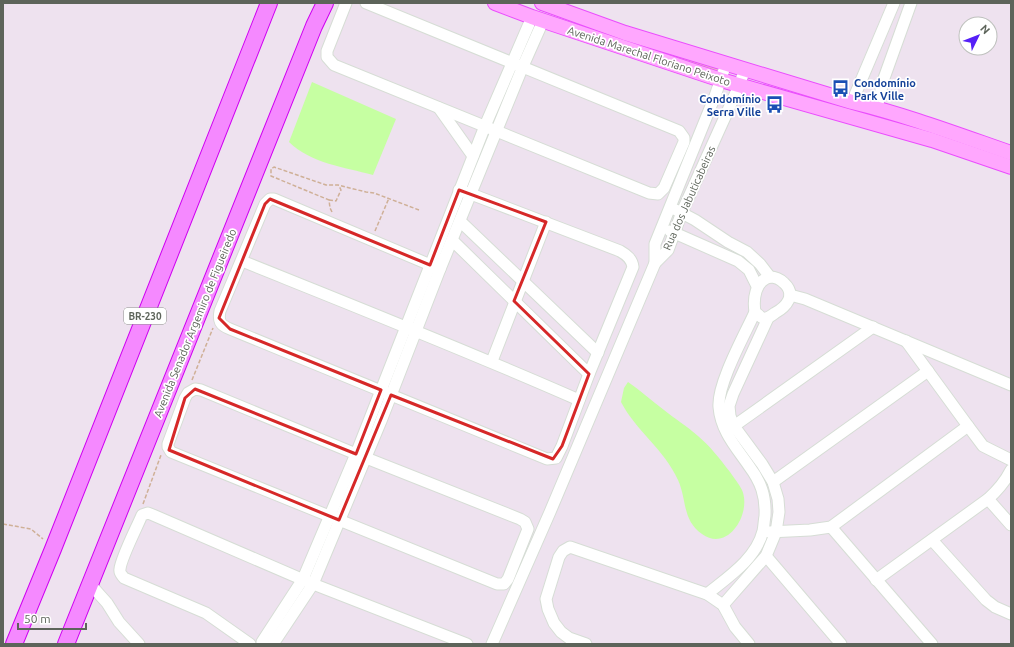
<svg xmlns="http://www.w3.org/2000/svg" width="1014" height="647" viewBox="0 0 1014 647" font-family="Ubuntu,sans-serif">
  <rect width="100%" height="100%" fill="#eee2ef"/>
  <path fill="#e9c4bc" d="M675 50 724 65 719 79 673 63Z"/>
  <g fill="#c6ffa2">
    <path d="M312 82 396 119 373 175C344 167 312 164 289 142Z"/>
    <path d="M628 382C640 390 652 401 664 410 675 419 687 426 698 436 710 446 720 459 730 472 734 478 739 484 742 490 752 513 728 553 702 534 682 520 687 500 678 480 664 449 636 431 621 402L624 388Z"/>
  </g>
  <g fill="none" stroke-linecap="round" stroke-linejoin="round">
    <defs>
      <g id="minor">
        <path d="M346 3 327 51V57L334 65 649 193 658 194 664 188 684 142V138L679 131 366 3"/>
        <path d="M852 102 894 3"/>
        <path d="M439 108 473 156"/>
        <path d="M877 108 883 81 911 3"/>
        <path d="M676 210 695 220 728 242 747 252 760 264 770 277"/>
        <path d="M461 222 598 353"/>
        <path d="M670 231 738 261 749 270 757 286"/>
        <path d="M453 241 589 374"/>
        <path d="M242 261C354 306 468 351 579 400"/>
        <path d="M655 263 668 250 682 212 734 97 745 70"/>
        <path d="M440 269 274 199H270L265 204 220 311C218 321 220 325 230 329L547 459 556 458 562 446 589 374 633 267C632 259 627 255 620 251L471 194 459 190"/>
        <path d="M770 277C775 277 780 279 784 283 797 295 786 307 775 313 771 316 767 319 763 318 760 317 758 314 755 312 753 299 755 281 770 277Z"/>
        <path d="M790 295 805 299 1011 385"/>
        <path d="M906 341 968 426 983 446 1011 460"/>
        <path d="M492 361 546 222"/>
        <path d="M195 389 201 390 356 454 520 519 525 522 528 529 508 579 504 584H497L171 452 168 447V444L185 398 188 393Z"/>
        <path d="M734 426 873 327"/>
        <path d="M773 482 928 371"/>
        <path d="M988 499 1011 525"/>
        <path d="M831 527 932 644"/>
        <path d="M769 532 810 530 831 527 968 426"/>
        <path d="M932 540 986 600 995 607 1011 614"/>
        <path d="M766 556 841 644"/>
        <path d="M876 580 988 499C997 491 1005 482 1011 470"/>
        <path d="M90 584 107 603 119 622 139 644"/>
        <path d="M707 594C728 577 756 559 763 531 764 527 764 521 765 516 766 496 761 482 749 466 736 447 721 431 719 407 717 384 745 334 755 312"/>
        <path d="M723 605 766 556 776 532 779 512 778 499 773 482 762 464 734 426 730 416 729 406 733 394 768 318"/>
        <path d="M262 642 303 579 356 454 485 126 532 17"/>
        <path d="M250 644 206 613 124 578C122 575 119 573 120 569 121 558 137 527 142 515L148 513 153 515 313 584 467 644"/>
        <path d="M273 644 313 584 381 421 440 269 523 66 543 21"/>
        <path d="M492 644 550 512 655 263V244L715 96 726 64"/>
        <path d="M586 644 569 638 561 632 554 623 548 609 546 599 559 557 563 551 570 547 707 594 723 605 735 627 749 644"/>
      </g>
      <g id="major">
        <path d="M495 3 532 17 721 80 932 140 1011 167"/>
        <path d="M542 3 625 33 852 102C906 115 959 135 1011 153"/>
      </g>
      <g id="highway">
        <path d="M14 644 53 549 269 3"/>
        <path d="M66 644 314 26 325 3"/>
      </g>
    </defs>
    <use href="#minor" stroke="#d6ddd5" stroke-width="13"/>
    <use href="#major" stroke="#ea4dfd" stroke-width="16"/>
    <use href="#highway" stroke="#cf00f1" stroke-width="18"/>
    <g stroke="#cfb097" stroke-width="1.5" stroke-dasharray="4 2" stroke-linecap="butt">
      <path d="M329 200 336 201 341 190 339 186"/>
      <path d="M332 212 330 208 329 200 271 176V169L274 167 326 185H338L366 192 374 193 419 210"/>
      <path d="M375 231 389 198"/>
      <path d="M192 380 213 328"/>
      <path d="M143 504 161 455"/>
      <path d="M3 524 31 529 43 539"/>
    </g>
    <use href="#minor" stroke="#fff" stroke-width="11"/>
    <use href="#major" stroke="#ffa7fe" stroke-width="14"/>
    <use href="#highway" stroke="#f589ff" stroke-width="16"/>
  </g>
  <path fill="none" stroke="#d62828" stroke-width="3" stroke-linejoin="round" d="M459 190 546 222 514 301 589 374 562 446 553 459 391 395 339 520 169 450 185 398 195 389 356 454 381 390 230 329 219 318 265 204 270 199 430 265Z"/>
  <defs>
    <symbol id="bus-bare" viewBox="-9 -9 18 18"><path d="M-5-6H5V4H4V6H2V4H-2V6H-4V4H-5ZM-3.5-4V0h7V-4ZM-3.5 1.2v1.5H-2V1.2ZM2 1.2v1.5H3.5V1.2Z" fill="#1a4fb4" stroke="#fff" stroke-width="2.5" paint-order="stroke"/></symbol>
  </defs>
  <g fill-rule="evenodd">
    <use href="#bus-bare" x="828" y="76" width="25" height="25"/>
    <use href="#bus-bare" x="762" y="92" width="25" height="25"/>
  </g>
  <g text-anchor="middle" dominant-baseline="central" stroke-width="3.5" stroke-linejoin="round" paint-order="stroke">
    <rect fill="#fff" stroke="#8e928c" stroke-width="1" x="124" y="308" width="42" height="16" rx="3"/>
    <g font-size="10" font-weight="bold" fill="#5d645a">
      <text x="145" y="316">BR-230</text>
    </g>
    <g font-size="11" fill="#5d645a" stroke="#fff">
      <text transform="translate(649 56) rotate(18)">Avenida Marechal Floriano Peixoto</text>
      <text transform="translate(689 198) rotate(-66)">Rua dos Jabuticabeiras</text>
      <text transform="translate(195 323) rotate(-68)">Avenida Senador Argemiro de Figueiredo</text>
    </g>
    <g font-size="11" font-weight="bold" fill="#164399" stroke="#fff" text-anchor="start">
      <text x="854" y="83">Condomínio<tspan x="854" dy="13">Park Ville</tspan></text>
      <text x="761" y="99" text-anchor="end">Condomínio<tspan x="761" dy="13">Serra Ville</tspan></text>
    </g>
  </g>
  <rect width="1014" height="647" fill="none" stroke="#5d645a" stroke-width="8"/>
  <g transform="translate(978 36) rotate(47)"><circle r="19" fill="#ffffff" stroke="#bec1bd"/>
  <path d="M0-3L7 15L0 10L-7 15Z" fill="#5520f7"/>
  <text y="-6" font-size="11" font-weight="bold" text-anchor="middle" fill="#5d645a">N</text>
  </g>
  <path d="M18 623v6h68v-6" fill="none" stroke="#5d645a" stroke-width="2"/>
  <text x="24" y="623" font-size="12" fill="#5d645a" stroke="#ffffff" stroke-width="3" paint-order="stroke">50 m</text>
</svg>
